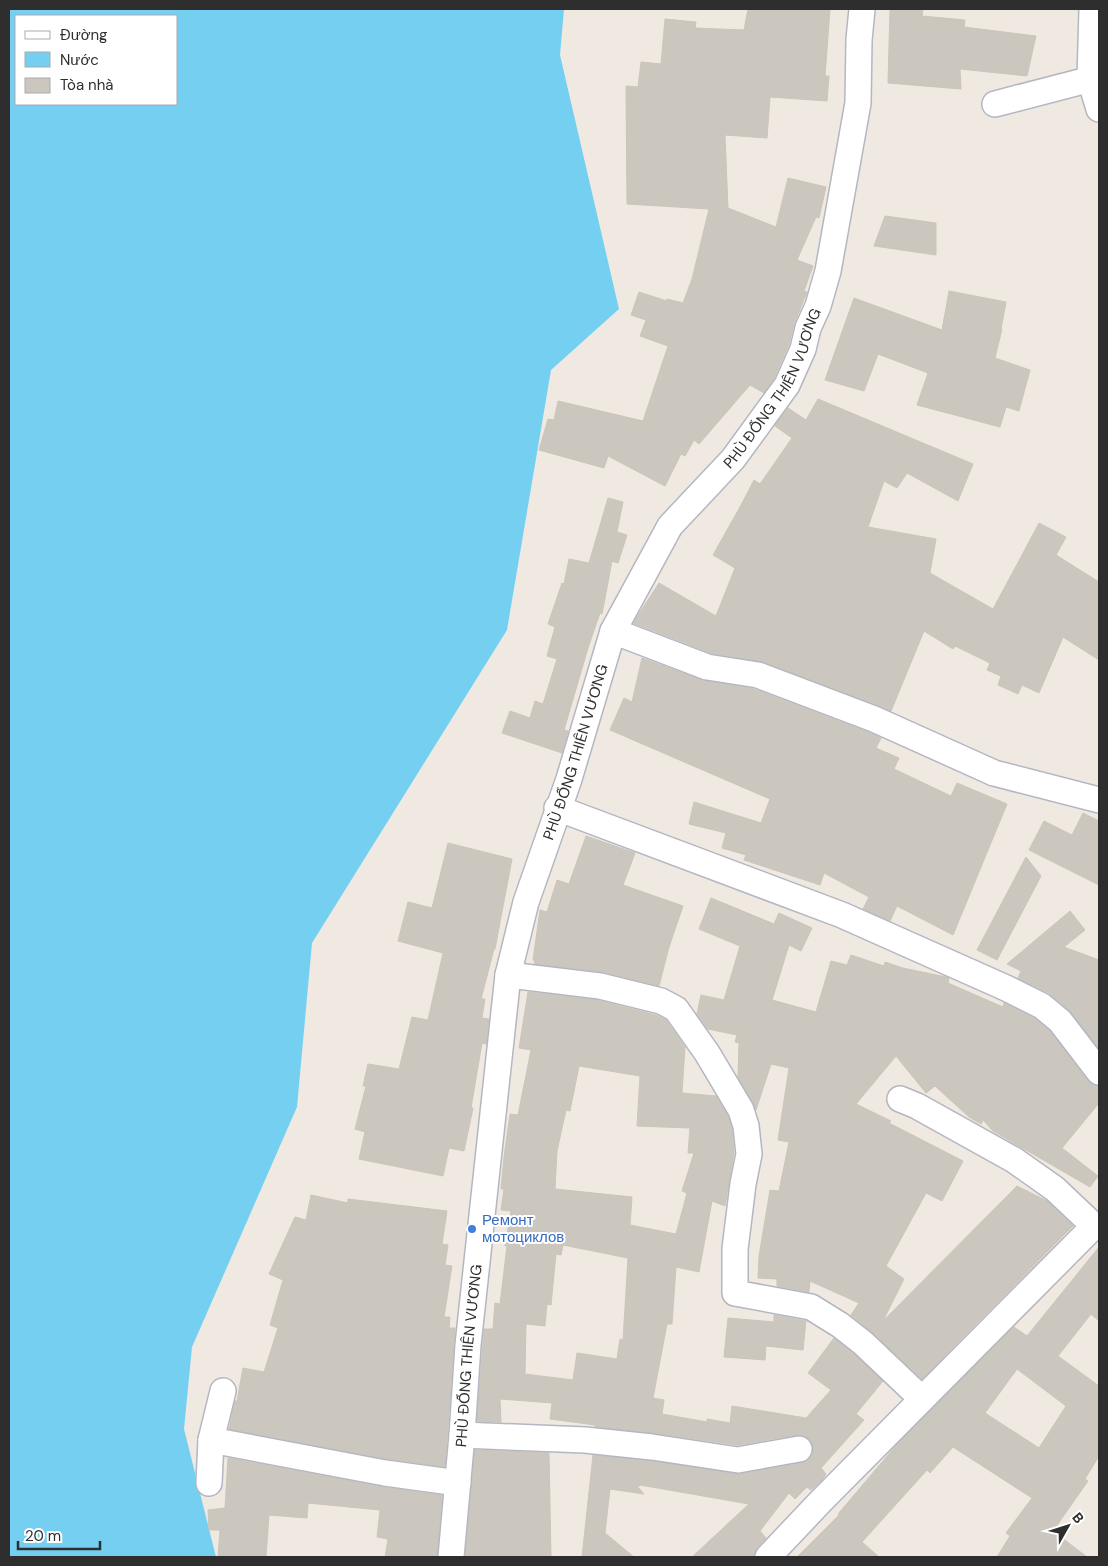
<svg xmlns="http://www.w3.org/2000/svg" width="1108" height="1566" viewBox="0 0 1108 1566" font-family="'DM Sans',sans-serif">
  <rect width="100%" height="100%" fill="#efe9e1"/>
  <path fill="#75cff0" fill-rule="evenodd" d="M9 9H564L560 55 619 309 551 370 507 630 312 943 297 1107 192 1347 184 1429 216 1557H9ZM16 16H176V104H16Z"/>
  <g fill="#cbc7bf" stroke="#cbc5ba" fill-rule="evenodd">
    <path d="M748 9H830L825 76H829L827 101 770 97 767 138 725 135 728 208 776 227 788 178 826 187 819 218 816 217 797 260 813 266 804 291 807 292 794 324 789 344 774 378 764 393 750 385 699 444 694 440 685 456 681 454 665 486 608 456 604 468 539 450 548 419 554 420 558 401 643 421 668 346 640 336 646 320 631 315 639 292 667 301V299L683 303 692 279 709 209 627 204 626 86 638 87 641 62 661 64 665 19 696 22 695 28 744 30Z"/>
    <path d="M890 9H923L922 16 965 20 964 27 1036 36 1027 76 960 69 961 89 888 83Z"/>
    <path d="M885 216 936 223V255L874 246Z"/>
    <path d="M949 291 1006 302 1001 329H1002L995 358 1030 370 1019 411 1006 407 1000 427 917 405 928 373 878 354 864 391 825 380 854 298 942 330Z"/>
    <path d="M818 399 973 464 958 501 907 473 897 488 884 481 868 527 936 539 930 573 993 609 1022 555 1023 556 1022 555 1039 523 1066 537 1056 555 1099 582V660L1063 637 1039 693 1022 685 1018 694 998 685 1001 676 987 670 990 663 955 646 953 649 924 631 891 711 763 662 711 653 633 623 659 583 716 616 735 568 713 555 740 507 754 480 760 484 792 438 775 426 776 424 788 408 806 420Z"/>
    <path d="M608 498 623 502 617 532 627 535 618 563 612 561 602 614 600 613 588 648 564 730 568 731 562 753 502 733 510 711 530 718 535 701 543 704 557 659 547 656 555 627 548 624 562 583 564 584 569 559 589 563Z"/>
    <path d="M642 658 702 680 754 689 868 732 881 738 876 748 899 758 894 769 951 796 957 783 1007 804 953 935 897 906 890 921 863 909 869 897 824 873 820 885 744 860 746 855 722 848 726 833 689 824 694 802 761 823 770 799 610 730 624 698 632 702Z"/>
    <path d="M1083 813 1099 821V885L1029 850 1044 821 1072 835Z"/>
    <path d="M586 836 635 853 623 885 683 906 669 947 659 986 602 972 534 964 535 961 533 960 540 910 547 912 557 880 569 884Z"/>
    <path d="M448 843 512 859 495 949H494L481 999H485L482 1018 489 1019 486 1044 482 1043 471 1108H473L464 1151 449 1148 443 1176 359 1159 365 1132 355 1129 366 1086H363L368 1064 399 1069 412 1017 428 1020 443 953 398 941 408 902 432 908Z"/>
    <path d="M1026 857 1041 876 997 960 977 950Z"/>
    <path d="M711 898 774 924 779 913 812 928 801 951 789 945 772 1000 816 1012 831 961 847 965 851 955 884 966 885 962 903 968 946 977 949 978 948 983 1003 1007 1004 1003 1034 1018 1050 1031 1088 1081 1093 1085 1099 1086V1103L1062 1148 1098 1176 1090 1187 993 1131 983 1120 981 1124 969 1117 935 1086 926 1093 896 1056 856 1104 891 1121 889 1123 963 1161 942 1201 926 1193 886 1266 904 1279 883 1321 1017 1186 1047 1201 1073 1226 922 1379 873 1333 851 1315 859 1303 810 1281 809 1292 777 1286V1279L758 1278 759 1256 770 1190 779 1191 789 1142 778 1140 789 1068 771 1064 756 1110 738 1077 739 1043 735 1042 737 1035 708 1029 697 1014 701 995 724 1000 740 946 699 929Z"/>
    <path d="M1070 911 1085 930 1064 947 1099 960V1049L1069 1010 1049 993 1018 978 1021 971 1007 964Z"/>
    <path d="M528 992 597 1000 656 1015 666 1020 685 1047 682 1093 716 1096 728 1116 732 1129 734 1153 725 1206 712 1201 699 1272 676 1267 672 1324H667L653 1398 664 1400 662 1414 707 1422V1419L730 1423 732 1406 806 1418 831 1390 808 1373 834 1338 854 1354 883 1381 856 1414 864 1420 821 1468 826 1474 822 1480 811 1490 807 1487 795 1499 789 1493 760 1531 766 1538 757 1548 754 1557H692L749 1504 640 1485V1486H637L644 1494 610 1489 605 1533 634 1557H582L593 1455 650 1461 741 1474 802 1463 808 1460 812 1454 813 1447 810 1440 804 1436 796 1435 738 1445 654 1433 595 1427V1425L550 1419 552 1403 500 1399 501 1422 477 1421 484 1329H493L495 1303 500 1304 507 1246H505L511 1211 501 1210 504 1189H501L504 1157 510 1114 518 1115 531 1050 519 1048ZM579 1066 640 1076 637 1126 690 1128 688 1153H694L682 1191 687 1193 676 1234 630 1225 632 1197 555 1189 557 1151 566 1110 570 1111ZM563 1245 628 1258 623 1340 620 1339 617 1359 577 1353 573 1380 525 1374 526 1324 545 1326 547 1304 551 1305 556 1254 561 1255Z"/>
    <path d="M311 1195 348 1203V1199L447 1211 442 1244 448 1245 445 1265 452 1266 444 1317H450L449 1328H455L445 1467 387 1459 229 1429 235 1401H237L243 1368 264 1372 278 1328 270 1325 283 1280 269 1274 295 1217 306 1220Z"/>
    <path d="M1099 1247V1321L1091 1314 1058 1356 1099 1386V1456L1085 1479 1088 1481 1053 1531 1087 1557H997L1010 1536 1006 1533 1032 1498 953 1447 930 1473 927 1470 862 1542 879 1557H797L839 1515 838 1514 899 1442 1014 1327 1027 1336ZM1017 1369 1066 1406 1039 1448 985 1413Z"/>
    <path d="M774 1315 806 1321 803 1350 766 1346 765 1360 724 1357 728 1318 774 1322Z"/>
    <path d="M475 1450 549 1453 551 1557H465Z"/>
    <path d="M228 1458 382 1487 442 1495 437 1557H385L388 1539 377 1537 380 1510 308 1503 307 1518 269 1515 266 1557H218L220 1530H209L208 1510 225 1508Z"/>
  </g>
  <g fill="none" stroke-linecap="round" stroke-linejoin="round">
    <defs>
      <g id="street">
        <path d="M1092 9 1090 79 1099 109"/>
        <path d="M995 104 1099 77"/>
        <path d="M613 631 707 667 758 675 874 719 994 773 1099 800"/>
        <path d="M557 808 842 915 1006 988 1042 1006 1060 1021 1099 1072"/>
        <path d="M508 975 600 986 661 1001 676 1009 707 1053 741 1110 746 1126 749 1154 743 1184 735 1249V1293L811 1307 840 1325 863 1343 922 1399"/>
        <path d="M462 1435 585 1440 652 1447 738 1460 799 1449"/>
        <path d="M211 1440 385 1473 458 1483"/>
        <path d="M209 1483 211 1440 223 1391"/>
        <path id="s1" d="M451 1557 462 1435 468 1345 508 975 526 902 569 779 613 631 670 526 733 459 787 385 803 349 808 328 818 306 828 271 858 103 859 40 862 9"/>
        <path d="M768 1557 821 1501 1094 1226 1055 1189 1014 1160 917 1106 900 1099"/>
      </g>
    </defs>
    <use href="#street" stroke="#b4b7c1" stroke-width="28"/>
    <use href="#street" stroke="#fff" stroke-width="25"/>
  </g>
  <circle fill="#3f7fe0" stroke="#fff" stroke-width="2" cx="472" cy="1229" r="5"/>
  <g text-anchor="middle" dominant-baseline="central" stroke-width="4" stroke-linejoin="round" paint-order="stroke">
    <g font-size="15" fill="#2e2e2e" stroke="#fff">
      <text stroke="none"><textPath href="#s1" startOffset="1238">PHÙ ĐỔNG THIÊN VƯƠNG</textPath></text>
      <text stroke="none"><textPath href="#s1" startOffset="818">PHÙ ĐỔNG THIÊN VƯƠNG</textPath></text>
      <text stroke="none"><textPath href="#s1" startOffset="202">PHÙ ĐỔNG THIÊN VƯƠNG</textPath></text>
    </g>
    <g font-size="15" fill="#366cbe" stroke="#fff" text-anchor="start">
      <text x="482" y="1220">Ремонт<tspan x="482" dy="17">мотоциклов</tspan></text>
    </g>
  </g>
  <rect width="1108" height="1566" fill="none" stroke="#2e2e2e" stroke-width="20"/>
  <rect x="15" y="15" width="162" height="90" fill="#ffffff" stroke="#ababab"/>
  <rect x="25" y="31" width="25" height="8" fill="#ffffff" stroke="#ababab"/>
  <text x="60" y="40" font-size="15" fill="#2e2e2e">Đường</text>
  <rect x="25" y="52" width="25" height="15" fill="#75cff0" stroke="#ababab"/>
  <text x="60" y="65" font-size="15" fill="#2e2e2e">Nước</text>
  <rect x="25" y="78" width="25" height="15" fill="#cbc7bf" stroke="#ababab"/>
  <text x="60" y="90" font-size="15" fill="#2e2e2e">Tòa nhà</text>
  <g transform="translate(1068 1526) rotate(51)" stroke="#ffffff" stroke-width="4" paint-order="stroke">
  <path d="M0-4L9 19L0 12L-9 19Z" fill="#2e2e2e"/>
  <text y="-8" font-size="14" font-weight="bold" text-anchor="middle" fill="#2e2e2e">B</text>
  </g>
  <path d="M18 1541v8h82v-8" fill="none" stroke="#2e2e2e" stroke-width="2.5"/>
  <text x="25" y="1541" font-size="15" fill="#2e2e2e" stroke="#ffffff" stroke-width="4" paint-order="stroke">20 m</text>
</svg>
